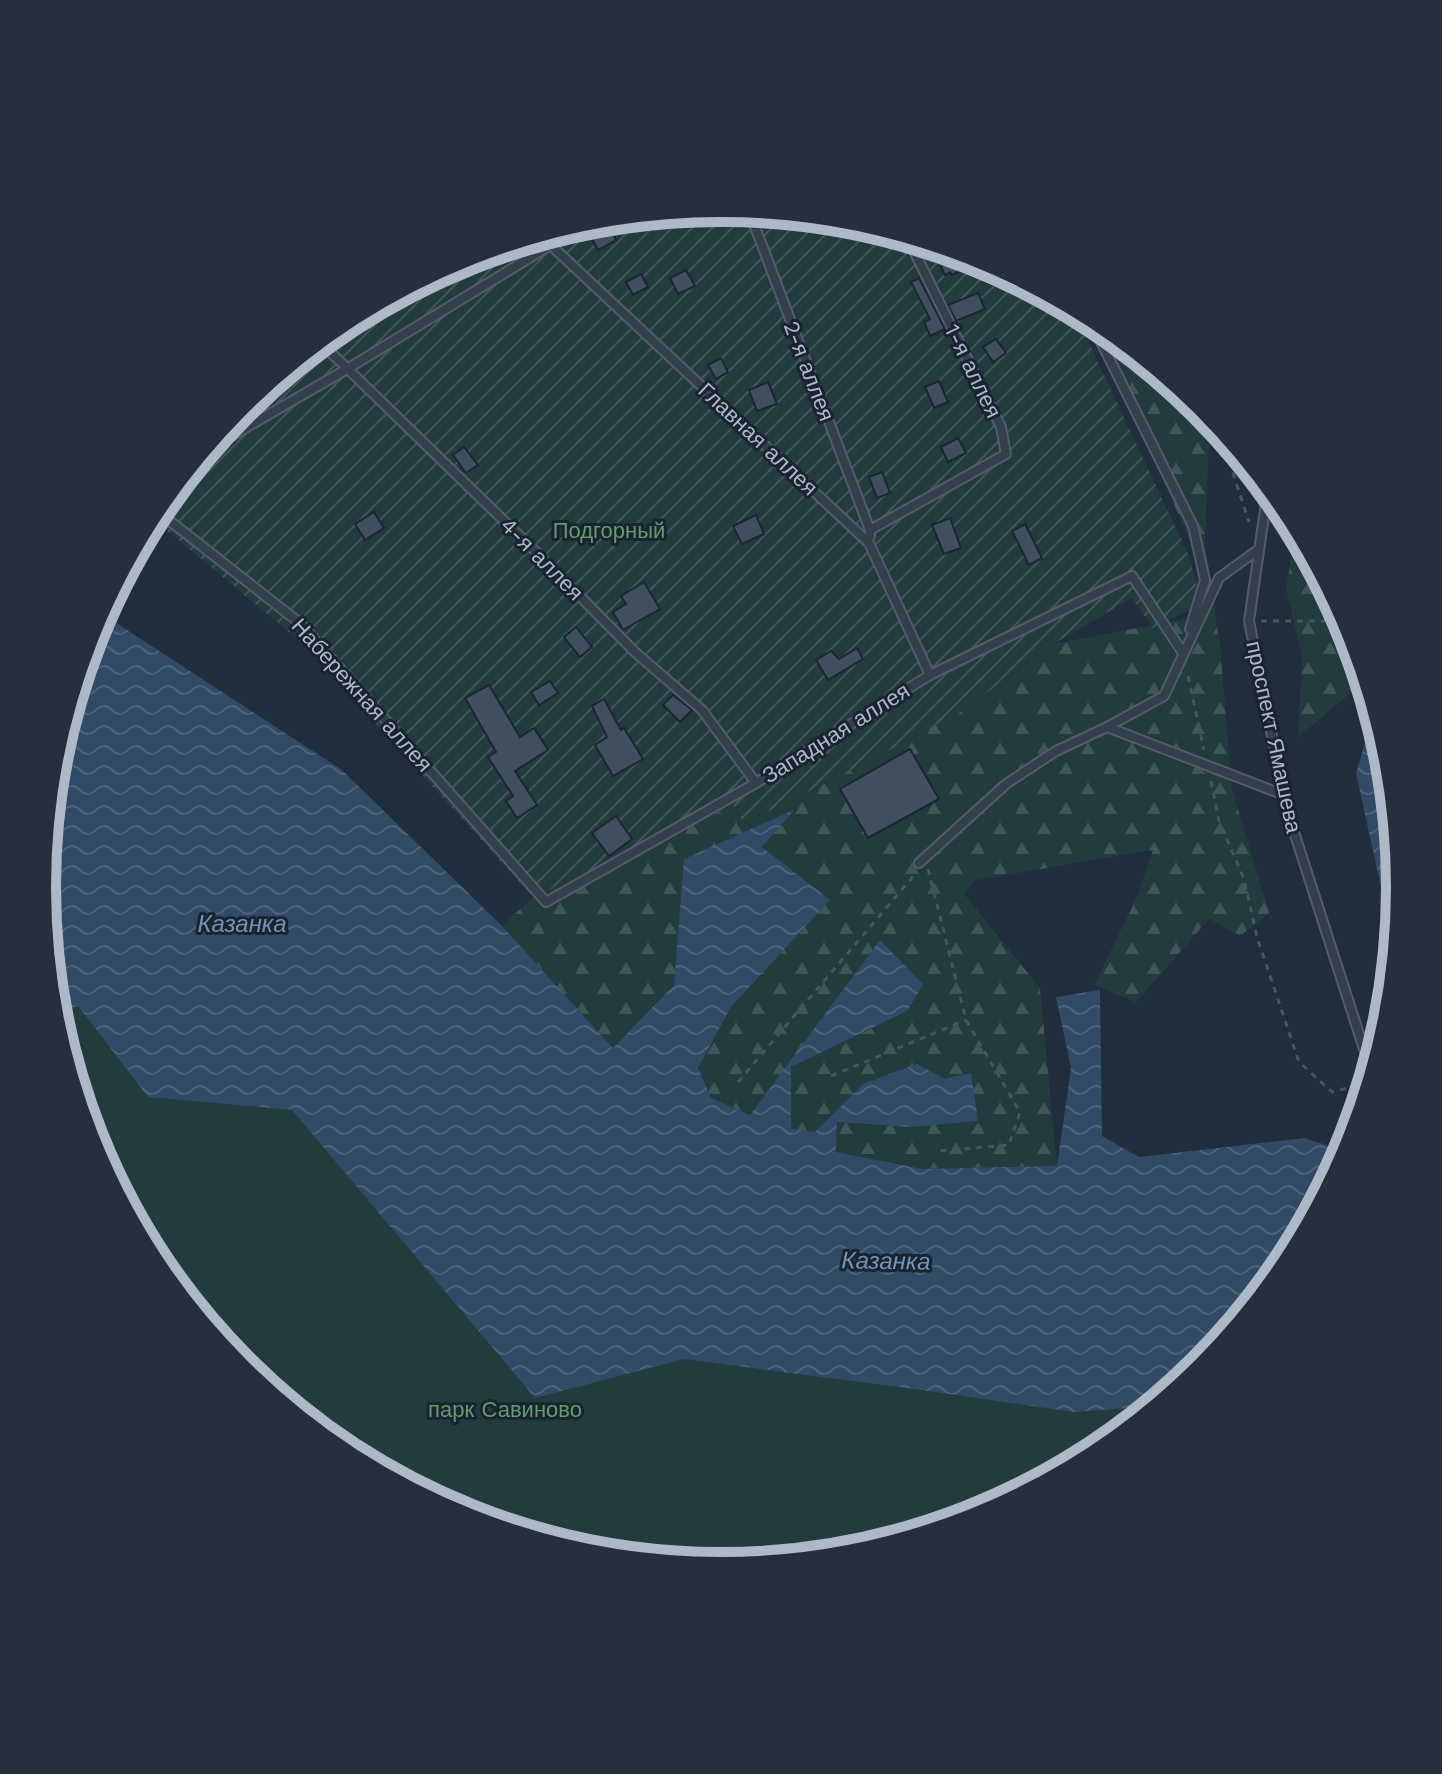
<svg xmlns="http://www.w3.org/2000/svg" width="1442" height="1774" viewBox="0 0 1442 1774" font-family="'Work Sans',sans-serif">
  <defs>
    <pattern id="forest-firs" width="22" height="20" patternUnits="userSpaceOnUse" patternTransform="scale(2)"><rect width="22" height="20" fill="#223b3d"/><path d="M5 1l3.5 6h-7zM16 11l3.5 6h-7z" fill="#405558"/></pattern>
    <pattern id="garden-furrows" width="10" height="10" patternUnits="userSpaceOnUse" patternTransform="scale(2)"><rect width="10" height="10" fill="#223b3d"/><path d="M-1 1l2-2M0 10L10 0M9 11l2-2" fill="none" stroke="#405558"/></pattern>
    <pattern id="water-waves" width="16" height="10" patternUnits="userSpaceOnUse" patternTransform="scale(2)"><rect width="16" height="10" fill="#314a65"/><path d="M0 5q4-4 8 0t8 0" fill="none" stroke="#4c627a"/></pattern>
  </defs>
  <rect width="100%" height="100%" fill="#202d3c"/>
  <g fill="url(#forest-firs)">
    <path d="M1091 319 1099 323 1201 407 1210 417 1205 541 1220 646 1232 789 1269 913 1240 936 1209 919 1136 1002 1094 985 1137 897 1153 850 976 880 964 894 1040 988 1057 1166 923 1169 836 1152 837 1122 911 1127 945 1079 917 1065 863 1084 815 1132 791 1129V1067L907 1011 880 941 751 1115 711 1098 698 1068 731 1007 829 901 762 847 792 812 685 860 674 985 613 1048 502 926 533 897 733 805 744 823 834 779 956 715 1053 644 1196 617 1208 606 1193 547Z"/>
    <path d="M1296 529 1348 628 1365 681 1298 737 1302 655 1286 589Z"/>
  </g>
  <path fill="#223b3d" d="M78 1006 148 1097 292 1110 1171 1392 1098 1452 980 1514 853 1553 721 1566 588 1553 461 1514 343 1451 241 1367 156 1264 94 1146 55 1019V1014Z"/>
  <path fill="url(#garden-furrows)" d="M721 208 854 221 981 260 1073 309 1189 556 1202 604 1153 628 1132 598 1053 644 956 715 834 779 744 823 733 805 533 897 303 644 152 518 157 509 241 407 344 322 462 260 589 221Z"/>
  <g fill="url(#water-waves)">
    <path d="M101 613 342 770 502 926 613 1048 674 985 684 859 794 810 762 847 830 900 731 1007 698 1068 711 1098 750 1115 880 940 923 984 907 1011 791 1067V1129L815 1132 863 1084 917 1064 945 1079 971 1073 978 1121 911 1127 837 1122 836 1152 923 1169 1057 1166 1071 1068 1056 997 1100 990 1102 1136 1139 1157 1304 1138 1339 1149 1348 1147 1285 1265 1201 1367 1154 1406 1074 1412 914 1389 684 1359 535 1398 292 1110 148 1097 78 1006 55 1014 42 887 55 754 94 627Z"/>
    <path d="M1374 712 1387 755 1400 887 1394 947 1356 773Z"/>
  </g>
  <g fill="#404f60" stroke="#1b2632" stroke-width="2">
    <path d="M609 226 616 240 598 250 590 235Z"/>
    <path d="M931 245 959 253 966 268 952 275 950 272 945 275Z"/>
    <path d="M686 270 695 286 678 294 670 278Z"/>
    <path d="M641 274 648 287 633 295 626 282Z"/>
    <path d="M919 278 945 329 930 336 924 322 930 319 911 282Z"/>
    <path d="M978 293 985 309 956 321 948 305Z"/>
    <path d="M996 339 1006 353 993 362 983 347Z"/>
    <path d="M721 358 728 372 716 379 708 365Z"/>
    <path d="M939 381 948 402 934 408 925 387Z"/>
    <path d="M768 382 777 404 757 411 749 390Z"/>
    <path d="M958 438 966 453 948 462 941 447Z"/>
    <path d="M464 447 478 465 466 473 453 455Z"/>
    <path d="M882 472 890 493 877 498 869 477Z"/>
    <path d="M374 512 384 528 365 540 355 524Z"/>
    <path d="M756 515 764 534 742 544 733 526Z"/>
    <path d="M950 518 961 548 944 554 932 525Z"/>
    <path d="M1025 524 1042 558 1029 565 1012 531Z"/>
    <path d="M644 582 660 609 623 630 613 612 626 604 621 596Z"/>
    <path d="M576 627 592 647 580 657 564 637Z"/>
    <path d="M857 648 863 659 828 680 816 660 831 651 839 659Z"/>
    <path d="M550 681 558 693 539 705 531 692Z"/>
    <path d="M489 685 520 737 534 728 548 750 515 771 537 805 517 818 506 801 513 796 488 757 496 752 465 698Z"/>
    <path d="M673 695 692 710 680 722 663 705Z"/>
    <path d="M604 699 621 730 624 728 643 759 613 776 595 745 607 737 592 706Z"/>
    <path d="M910 749 939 799 868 838 840 789Z"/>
    <path d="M616 816 632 839 609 856 592 833Z"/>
  </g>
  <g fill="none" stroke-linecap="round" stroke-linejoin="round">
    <defs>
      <g id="service">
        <path d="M749 211 870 530V536"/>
        <path d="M541 236 869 543 930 675"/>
        <path d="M1089 318 1193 526 1205 580 1190 629"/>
        <path d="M320 342 532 548 636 653 702 710 756 783"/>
        <path d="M204 452 347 369 590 221"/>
        <path d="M1268 488 1249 621 1286 807 1371 1071"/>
        <path d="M156 510 301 624 546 902 756 783 930 675 1132 576 1183 653"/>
        <path d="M870 530 1006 454 1001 427 907 237"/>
        <path d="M1107 727 1284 795"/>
        <path d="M919 863 1006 784 1056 751 1107 727 1164 696 1219 578 1259 549"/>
      </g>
    </defs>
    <use href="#service" stroke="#515c69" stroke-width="12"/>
    <g stroke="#3f585a" stroke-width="3" stroke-dasharray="6 6" stroke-linecap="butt">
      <path d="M1218 427 1249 522"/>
      <path d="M1261 621H1345"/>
      <path d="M1188 676 1204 750"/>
      <path d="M1211 781 1219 821 1244 879 1257 937 1299 1062 1332 1092 1368 1083"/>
      <path d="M928 869 966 1020 1020 1112 1009 1145 938 1151"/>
      <path d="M831 1076 966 1020"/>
      <path d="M738 1082 916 873"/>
    </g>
    <use href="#service" stroke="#343f4c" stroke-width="8"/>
  </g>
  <g text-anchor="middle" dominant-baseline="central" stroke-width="6" stroke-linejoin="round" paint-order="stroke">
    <g font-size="22" fill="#aeb9c8" stroke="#192430">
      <text transform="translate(809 371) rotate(69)">2-я аллея</text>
      <text transform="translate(973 371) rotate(64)">1-я аллея</text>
      <text transform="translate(758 439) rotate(43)">Главная аллея</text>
      <text transform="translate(542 559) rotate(45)">4-я аллея</text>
      <text transform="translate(362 695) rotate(48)">Набережная аллея</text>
      <text transform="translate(836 733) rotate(-32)">Западная аллея</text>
      <text transform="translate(1274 737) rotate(78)">проспект Ямашева</text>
    </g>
    <g font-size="22" fill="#639b6d" stroke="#192430">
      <text x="609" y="530">Подгорный</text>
      <text x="505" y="1409">парк Савиново</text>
    </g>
    <g font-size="24" font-style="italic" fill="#7492b2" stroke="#192430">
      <text x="242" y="924">Казанка</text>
      <text transform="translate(886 1261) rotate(1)">Казанка</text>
    </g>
  </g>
  <path d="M0 0H1442V1774H0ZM56 887a665 665 0 1 1 1330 0a665 665 0 1 1-1330 0Z" fill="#25303c" fill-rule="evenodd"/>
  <path fill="none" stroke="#aeb9c8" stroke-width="10" d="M56 887a665 665 0 1 1 1330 0a665 665 0 1 1-1330 0Z"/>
</svg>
